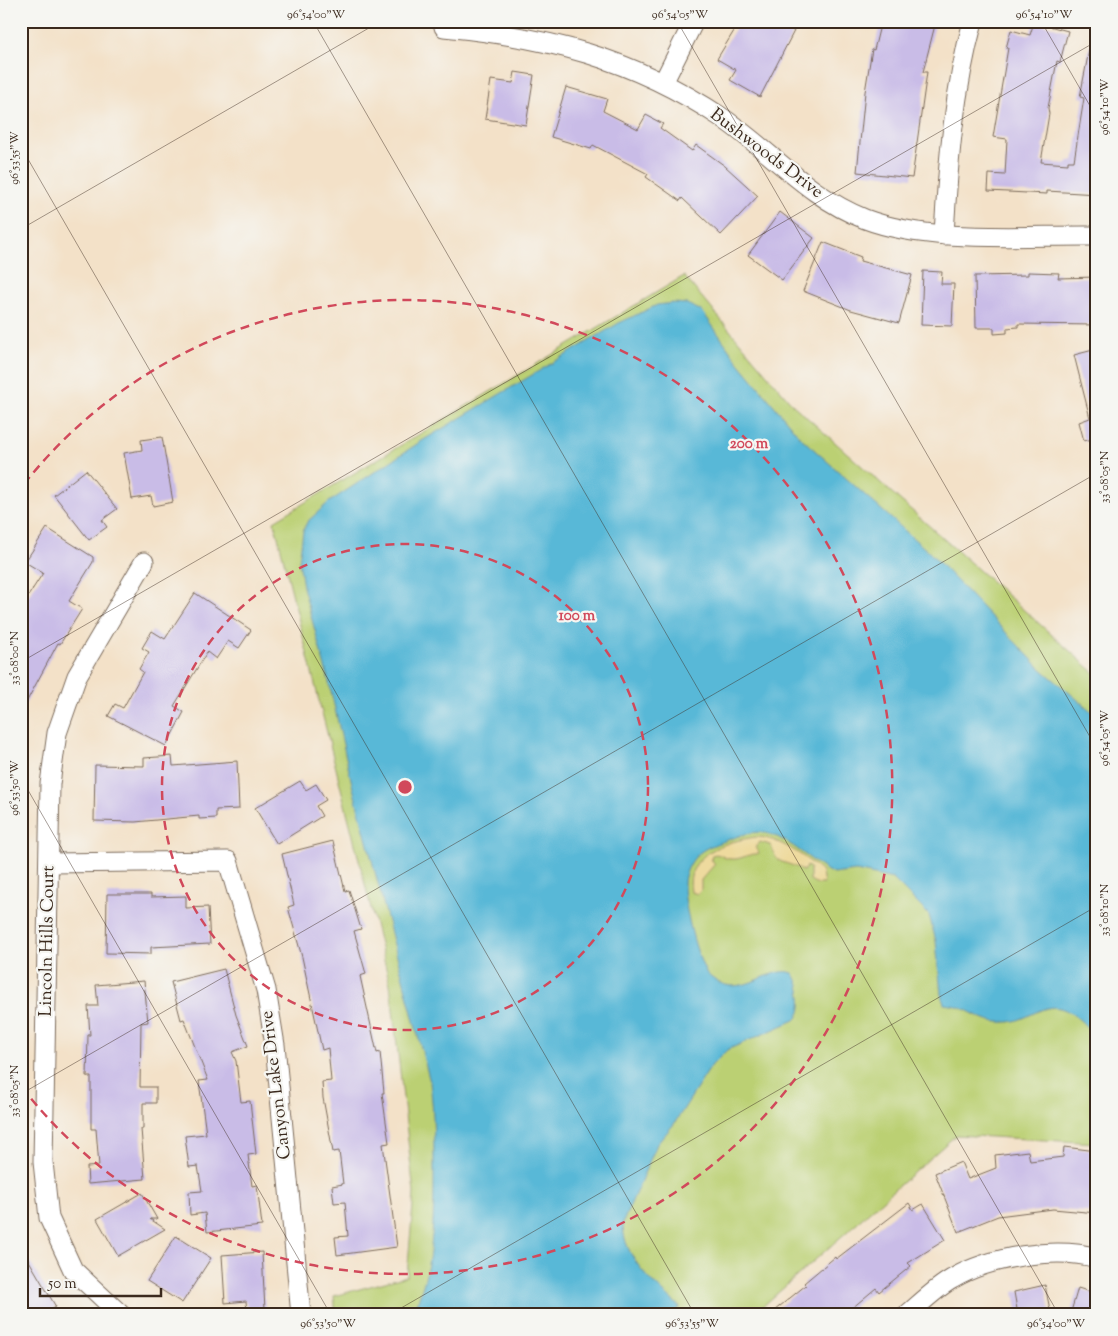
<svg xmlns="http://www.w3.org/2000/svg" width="1118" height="1336" viewBox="0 0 1118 1336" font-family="'Sorts Mill Goudy',serif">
  <rect width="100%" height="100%" fill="#f6f6f2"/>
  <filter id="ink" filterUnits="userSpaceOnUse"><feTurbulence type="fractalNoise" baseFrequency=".02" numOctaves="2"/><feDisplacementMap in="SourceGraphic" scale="10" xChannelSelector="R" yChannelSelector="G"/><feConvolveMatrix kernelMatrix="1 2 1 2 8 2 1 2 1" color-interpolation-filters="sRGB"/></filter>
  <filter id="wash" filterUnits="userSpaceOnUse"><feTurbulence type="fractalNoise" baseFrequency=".0096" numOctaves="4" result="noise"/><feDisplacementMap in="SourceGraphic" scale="20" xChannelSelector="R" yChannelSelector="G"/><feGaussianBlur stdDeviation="1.12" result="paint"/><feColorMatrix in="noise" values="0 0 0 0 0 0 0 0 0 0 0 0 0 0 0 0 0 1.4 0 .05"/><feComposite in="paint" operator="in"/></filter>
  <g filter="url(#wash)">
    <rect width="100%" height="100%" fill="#f3e1c8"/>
    <path fill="#bbd073" stroke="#7b7d48" d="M684 276 793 405 1097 675V1143L956 1135 753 1315H336L334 1296 407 1276 414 1193 390 984 274 521Z"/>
    <path fill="#eeda9e" stroke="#94825e" d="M756 837C778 837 806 857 822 872L824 884H817L810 880V868L807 866 803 871C794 864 783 864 777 859 774 856 773 849 770 845L760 842 756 847 759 853 756 854C747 854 741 860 731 859 723 859 720 852 712 855L711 859 715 864 701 880V891L698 894 691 892C684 854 726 841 756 837Z"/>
    <path fill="#59b8d7" stroke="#4a717a" d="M674 303 687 304 702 311 739 363 800 437 931 554 1040 668 1097 716V1044C1091 1037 1089 1028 1082 1022 1046 987 1034 1026 998 1022 983 1021 972 1012 959 1007 954 1005 949 1005 944 1004L941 995 936 941 929 915 893 879 856 871 833 874C812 863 793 841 769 834 755 829 739 836 725 841 704 848 693 853 685 876 680 893 696 956 706 972 708 976 716 981 720 983 746 995 771 965 793 973 801 983 806 1011 795 1020L727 1050 712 1065 674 1124 657 1144 623 1222C622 1258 655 1285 680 1307L669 1315H424L416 1307C433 1261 434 1223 434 1174 434 1143 434 1113 430 1082L352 784 328 678 303 587 299 561 303 531 307 522 329 502 420 442 619 323 657 305Z"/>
    <g id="blocks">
      <g fill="#c9bce7">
        <path d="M740 21H776L794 31 760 97 730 80 736 70 717 59Z"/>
        <path d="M881 21H936L923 72H927L912 178 857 172 865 92 872 49 874 50Z"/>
        <path d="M1034 22 1068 31 1060 62 1057 61 1048 108 1049 114 1041 162 1068 164V161H1074L1084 98 1080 97 1090 45 1097 46V194L1047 191V194L988 191 989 174 1005 175 1007 139 993 137 1008 48H1006L1011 30 1030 35Z"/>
        <path d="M515 72 534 75 526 125 485 119 491 80 513 83Z"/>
        <path d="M566 87 607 99 603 111 638 129 646 115 663 124 660 128 692 151 696 145 725 166 758 196 721 235 682 198 680 201 646 177 648 174 593 145 591 149 551 137Z"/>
        <path d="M780 212 814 238 782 280 748 255Z"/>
        <path d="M823 242 861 257 860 261 912 275 899 323 851 310 803 291Z"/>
        <path d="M923 271 942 272 941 284H954L952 326 921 325Z"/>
        <path d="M1028 272 1059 273 1058 278 1097 277V325L1018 324V327L1007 328V333L994 334V328H976L975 276 1028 275Z"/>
        <path d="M1097 349V438L1084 441 1079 422 1090 418 1074 355Z"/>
        <path d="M162 437 173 502 153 506 151 496 132 499 124 453 142 450 141 440Z"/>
        <path d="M86 470 117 509 102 520 107 527 89 540 54 495Z"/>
        <path d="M47 528 93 557V562L69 601 82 609 60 644 58 643 21 712V607L43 573 25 562Z"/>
        <path d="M195 593 251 630 239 648 228 641 216 659 207 652 174 706 184 712 166 746 108 716 115 704 123 708 143 672 139 669 149 652 142 648 152 631 165 639Z"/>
        <path d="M172 756 173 766 237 761 239 809 216 810V818L199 819V816L135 822 94 821 95 765 144 766V758Z"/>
        <path d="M300 781 306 790 316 784 326 800 316 806 322 816 277 844 255 808Z"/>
        <path d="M333 841 345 891 349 890 361 929 354 931 366 974 360 976 377 1053 380 1052 384 1093H382L389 1143 383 1144 397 1247 337 1255 335 1237 348 1236 345 1202 334 1203 332 1186 343 1184 339 1151 333 1152 323 1098 322 1082 331 1081 328 1048 322 1050 302 957 288 907 294 905 282 854Z"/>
        <path d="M107 894H151V897L186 896V908L208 907 210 944 151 947V954L106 953Z"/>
        <path d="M224 969 236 1015 248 1046 232 1052 236 1061 241 1102 250 1101 256 1154 248 1155 252 1186 257 1185 262 1226 207 1232 205 1213 190 1215 189 1192 202 1191 198 1166 189 1167 185 1136 206 1134 199 1081 208 1080 184 1019 181 1020 171 982Z"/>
        <path d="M144 981 148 1022 141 1023 140 1087H156V1103H143V1129H141L145 1179 88 1184 87 1167 99 1166 96 1129H91V1077H87L88 1035H90L88 1006H98L96 985Z"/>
        <path d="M1064 1147 1097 1151V1213L1053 1209 998 1216 958 1232 935 1173 961 1162 968 1179 996 1168 995 1155 1028 1151 1030 1161 1063 1157Z"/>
        <path d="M142 1193 157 1219H150L165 1229 118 1256 97 1219Z"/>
        <path d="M909 1203 913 1210 923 1204 945 1240 908 1263 911 1266 879 1292 876 1288 851 1309 857 1315H769L806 1285 804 1283 835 1257 836 1259Z"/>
        <path d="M176 1236 211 1258 182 1303 147 1281Z"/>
        <path d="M21 1247 56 1307 43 1315H21Z"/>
        <path d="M262 1252 265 1310 247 1311 246 1301 225 1303 222 1255Z"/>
        <path d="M1045 1285 1051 1315H1018L1014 1292Z"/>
        <path d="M1078 1288 1097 1294V1315H1070Z"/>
      </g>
    </g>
  </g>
  <g filter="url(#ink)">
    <use href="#blocks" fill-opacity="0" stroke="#7b6a5a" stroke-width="1"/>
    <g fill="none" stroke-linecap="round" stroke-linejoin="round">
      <defs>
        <g id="minor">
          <path d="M443 21 444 27C548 37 632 58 721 117 770 150 808 197 865 219 931 244 1025 235 1097 236"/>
          <path d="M663 83 694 21"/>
          <path d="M944 235C948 163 954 91 973 21"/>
          <path d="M50 863 228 861 266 990 275 1045 301 1315"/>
          <path d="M121 1315 73 1270 49 1218 43 1162 50 784 57 733 77 676 144 562"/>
          <path d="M907 1315C921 1303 936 1288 952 1279 989 1257 1056 1246 1097 1258"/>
        </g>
      </defs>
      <use href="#minor" stroke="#7b6a5a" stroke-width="21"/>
      <use href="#minor" stroke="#fff" stroke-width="19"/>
    </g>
  </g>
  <path fill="none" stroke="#3b2a1e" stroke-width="1" stroke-opacity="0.45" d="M313 21 1059 1315M677 21 1097 749M1041 21 1097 118M21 147 695 1315M21 229 381 21M21 662 1097 41M21 778 331 1315M21 1094 1097 473M389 1315 1097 906"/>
  <g fill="none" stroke="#d1495b" stroke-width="2.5" stroke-dasharray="9 6">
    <circle cx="405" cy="787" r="243"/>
    <path d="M24 484A487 487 0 1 1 24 1090"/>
  </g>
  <g text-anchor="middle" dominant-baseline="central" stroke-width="4.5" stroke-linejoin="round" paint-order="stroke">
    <g font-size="18" fill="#3b2a1e" stroke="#f6f6f2">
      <text transform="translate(766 154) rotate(37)">Bushwoods Drive</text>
      <text transform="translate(48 941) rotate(-89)">Lincoln Hills Court</text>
      <text transform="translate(277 1085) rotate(-97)">Canyon Lake Drive</text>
    </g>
  </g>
  <circle cx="405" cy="787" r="8" fill="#d1495b" stroke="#f6f6f2" stroke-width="2.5"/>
  <g font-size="15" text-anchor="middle" font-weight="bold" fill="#d1495b" stroke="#f6f6f2" stroke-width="4.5" stroke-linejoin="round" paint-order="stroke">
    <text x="749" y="448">200 m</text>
    <text x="577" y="620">100 m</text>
  </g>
  <rect width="1118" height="1336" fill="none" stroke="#f6f6f2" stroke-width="55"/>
  <path d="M40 1288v8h121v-8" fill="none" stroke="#3b2a1e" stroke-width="2.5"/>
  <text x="48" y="1288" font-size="15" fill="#3b2a1e" stroke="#f6f6f2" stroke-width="4" paint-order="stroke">50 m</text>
  <rect x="28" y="28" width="1062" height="1280" fill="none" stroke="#3b2a1e" stroke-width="2"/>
  <g font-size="12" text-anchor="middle" fill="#3b2a1e">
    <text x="316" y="18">96°54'00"W</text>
    <text x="680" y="18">96°54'05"W</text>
    <text x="1044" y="18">96°54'10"W</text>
    <text transform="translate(1104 107) rotate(-90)" y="4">96°54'10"W</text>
    <text transform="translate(14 158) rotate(-90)" y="4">96°53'55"W</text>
    <text transform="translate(1104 477) rotate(-90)" y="4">33°08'05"N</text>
    <text transform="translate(14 658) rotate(-90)" y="4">33°08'00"N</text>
    <text transform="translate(1104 738) rotate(-90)" y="4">96°54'05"W</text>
    <text transform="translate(14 788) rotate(-90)" y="4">96°53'50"W</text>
    <text transform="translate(1104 910) rotate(-90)" y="4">33°08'10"N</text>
    <text transform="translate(14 1091) rotate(-90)" y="4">33°08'05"N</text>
    <text x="328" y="1327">96°53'50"W</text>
    <text x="692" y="1327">96°53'55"W</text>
    <text x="1056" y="1327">96°54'00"W</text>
  </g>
</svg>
